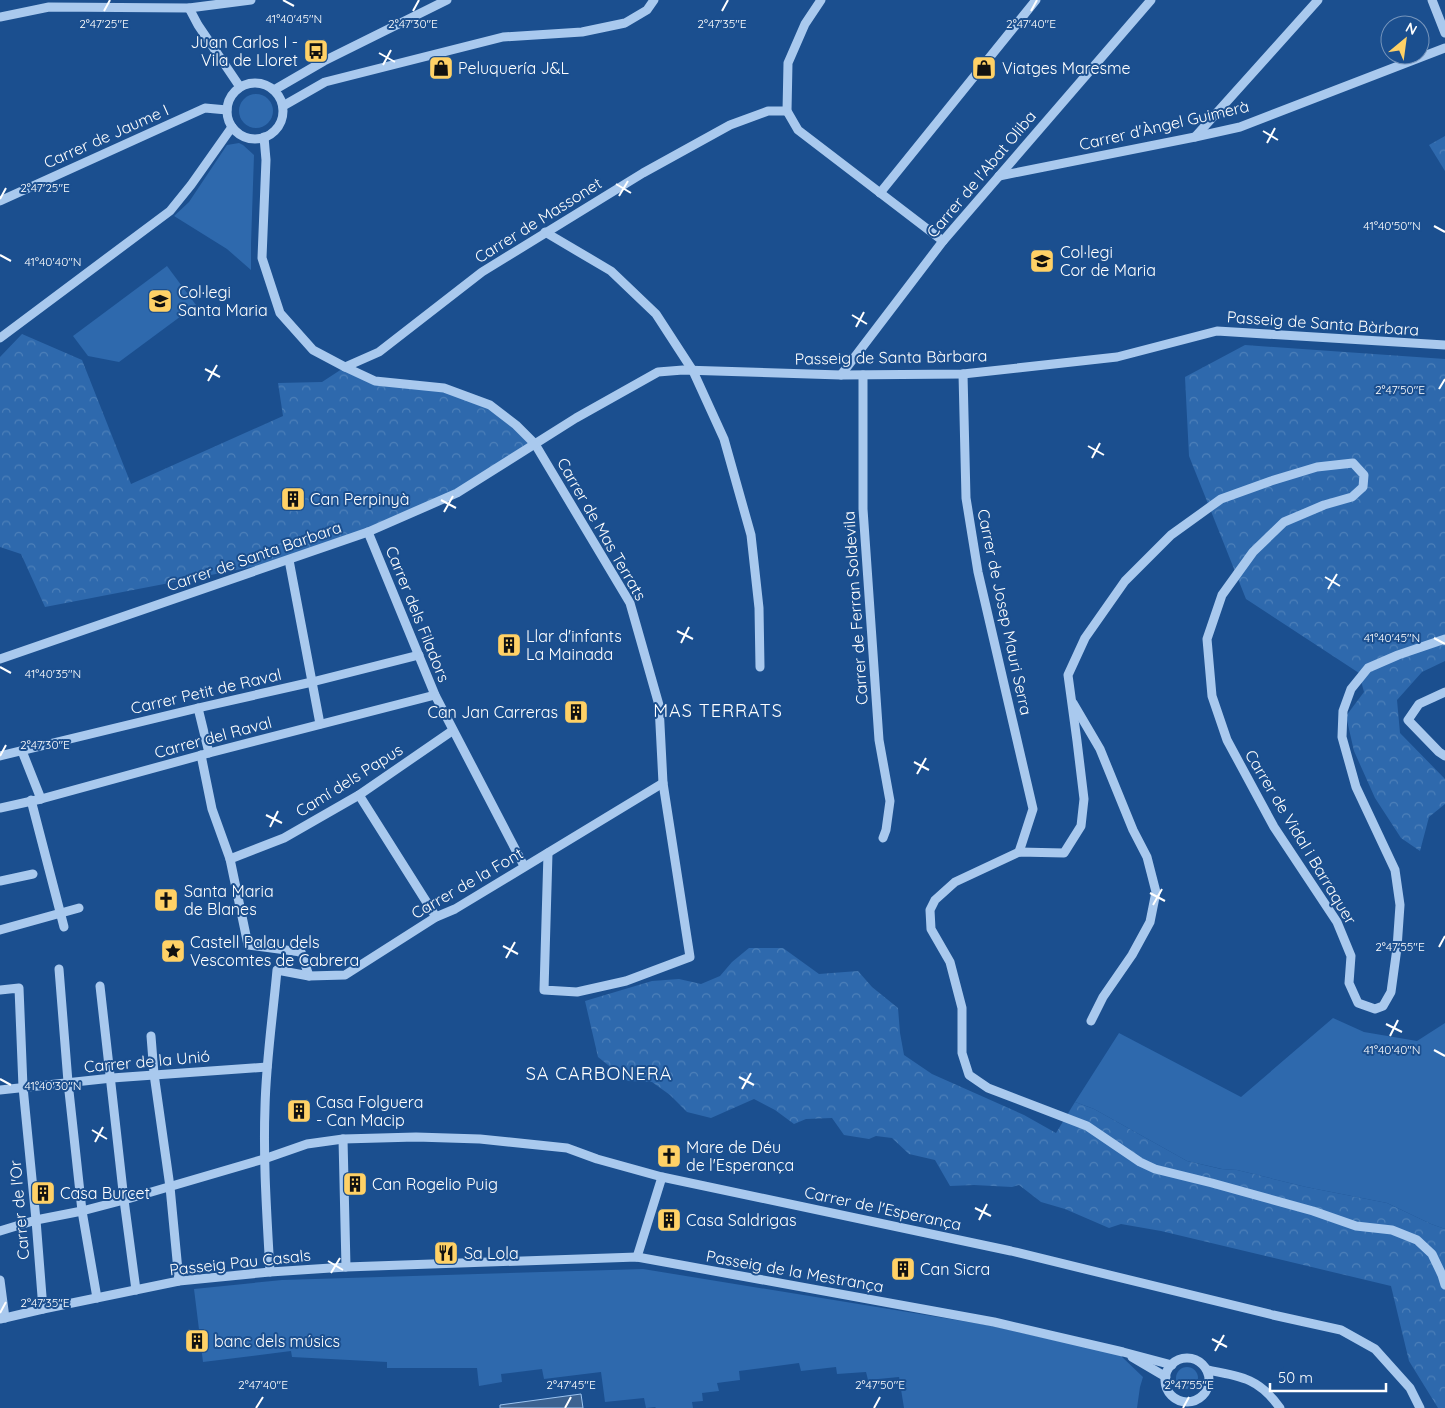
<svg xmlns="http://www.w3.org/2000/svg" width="1445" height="1408" viewBox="0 0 1445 1408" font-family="Quicksand,sans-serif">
  <defs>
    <pattern id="forest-crowns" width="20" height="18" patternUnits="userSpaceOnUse" patternTransform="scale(1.25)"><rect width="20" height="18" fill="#2e69ad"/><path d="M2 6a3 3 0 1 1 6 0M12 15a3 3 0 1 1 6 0" fill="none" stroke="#4d80b9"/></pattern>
  </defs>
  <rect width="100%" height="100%" fill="#1b4f8f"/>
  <g fill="#2e69ad">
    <circle cx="256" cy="111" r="17"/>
    <path d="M239 143 243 145 254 155 251 244V270L227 249 174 216 189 202 227 145Z"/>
    <path d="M167 266 196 305 119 362 88 356 73 336Z"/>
    <path d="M1333 1018 1364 1032 1417 1041 1445 1023V1229L1431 1224 1387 1203 1306 1187 1237 1170 1222 1169 1187 1161 1094 1109 1075 1102 1119 1033 1241 1097Z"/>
    <path d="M643 1269 987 1325 1120 1355 1143 1377 1140 1387 1137 1408H904L899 1377 868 1380 866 1372 837 1374 836 1367 801 1371 799 1363 739 1371 740 1380 717 1383 719 1391 702 1393 703 1401 692 1402 693 1408H656L655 1407 646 1408 644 1398 605 1402 601 1372 544 1379 542 1369 501 1374 502 1382 479 1386 477 1368H387V1362L292 1357 291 1351 203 1362 194 1289 282 1280Z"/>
    <circle cx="1187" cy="1378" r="11"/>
  </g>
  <g fill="url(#forest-crowns)">
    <path d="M1445 136V171L1429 145Z"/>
    <path d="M22 334 82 360 131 484 283 416 278 383 322 382 345 367 375 381 444 388 490 405 535 444 457 493 289 560 45 607 21 554 0 547V357Z"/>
    <path d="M1245 345 1445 359V661L1422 672 1397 700 1400 733 1445 779V804L1429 817 1420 851 1401 838 1375 798 1354 751 1346 716 1364 692 1359 673 1246 599 1189 456 1185 377Z"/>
    <path d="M749 948H783L819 974 858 971 872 987 898 1008 900 1033 904 1055 932 1074 1024 1115 1056 1133 1075 1102 1094 1109 1187 1161 1221 1169 1237 1170 1306 1187 1387 1203 1431 1224 1445 1229V1408H1438L1409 1361 1391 1286 1161 1231 1121 1224 1109 1228 1065 1209 1041 1202 1019 1185 1012 1187 974 1185 950 1186 935 1160 909 1154 892 1138 876 1136 869 1139 844 1135 832 1118 806 1119 794 1124 775 1110 754 1099 711 1118 687 1112 670 1095 652 1082 628 1081 598 1057 585 1001 652 981 679 979 701 984 720 976 732 962Z"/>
  </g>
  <path fill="#3c6290" stroke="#9cc4f0" d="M581 1394 583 1408H500V1405Z"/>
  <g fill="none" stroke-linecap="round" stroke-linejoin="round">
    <g stroke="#a9c9ee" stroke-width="9">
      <path d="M821 0 805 24 788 63 787 111 798 130 943 241"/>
      <path d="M1432 0 1445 33"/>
      <path d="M189 8 198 25 240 87"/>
      <path d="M0 17 49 7 189 8 251 0"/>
      <circle cx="255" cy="111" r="28"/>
      <path d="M274 90 324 61 447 0"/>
      <path d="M283 106 325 82 503 37 582 32 625 23 647 10 654 0"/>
      <path d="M264 137 266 160 262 258 280 313 313 350 345 367 375 381 444 388 490 405 516 425 535 444 630 603 659 705 663 783 690 957 626 981 577 992 544 990 548 853"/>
      <path d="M1195 137 1318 0"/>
      <path d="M999 176 1195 137 1240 127 1445 48"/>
      <path d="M880 193 1036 0"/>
      <path d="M0 201 205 108 227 110"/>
      <path d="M545 232 611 271 656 314 693 371 724 439 751 535 759 608 760 667"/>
      <path d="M0 338 170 211 191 185 232 127"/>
      <path d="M345 367 379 352 482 272 643 173 730 125 768 111H787"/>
      <path d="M963 374 966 498 978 572 1033 809 1019 852"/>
      <path d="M841 375 943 241 1151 0"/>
      <path d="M863 375V509L879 740 890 801 886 830 883 838"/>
      <path d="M368 532 435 695 524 866"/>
      <path d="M289 560 320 724"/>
      <path d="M1445 639 1398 655 1368 668 1351 689 1343 711 1342 737 1356 787 1395 870 1400 905 1397 948 1391 992 1383 1006 1375 1009 1358 1003 1349 983 1351 956 1337 922 1274 827 1227 740 1212 696 1207 639 1222 595 1253 552 1284 522 1324 505 1352 497 1363 487 1364 475 1353 463 1317 467 1271 481 1221 499 1171 535 1125 581 1085 638 1068 675 1077 741 1084 799 1081 826 1064 853 1019 852 955 882 935 900 930 910 931 929 950 962 962 1008V1053L969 1075 988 1088 1087 1126 1140 1162 1155 1169 1212 1183 1313 1211 1356 1226 1392 1230 1417 1240 1432 1254 1442 1275 1445 1285"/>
      <path d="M0 659 368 532 457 493 576 418 658 372 683 370 841 375 963 374 1117 357 1217 331 1445 345"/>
      <path d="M1445 692 1419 704 1408 720 1439 752 1445 756"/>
      <path d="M1073 703 1100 749 1133 830 1147 857 1156 892 1150 922 1132 955 1103 997 1091 1021"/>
      <path d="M198 708 209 753"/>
      <path d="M22 751 41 799"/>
      <path d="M201 755 212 809 230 859 248 945 301 952 309 976"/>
      <path d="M0 756 198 708 312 682 419 655"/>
      <path d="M359 795 436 917"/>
      <path d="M31 800 64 927"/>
      <path d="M0 808 41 799 209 753 435 695"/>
      <path d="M230 859 284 838 359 795 452 731"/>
      <path d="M0 881 33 874"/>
      <path d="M0 930 79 908"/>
      <path d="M59 969 68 1082 82 1211 97 1298"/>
      <path d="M100 986 124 1200 136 1290"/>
      <path d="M0 990 19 988 23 1087 36 1220 43 1309"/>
      <path d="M151 1036 154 1074 170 1187 179 1281"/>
      <path d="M0 1090 112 1078 267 1067"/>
      <path d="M343 1139 346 1267"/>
      <path d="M0 1231 36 1220 82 1211 124 1200 264 1159 307 1144 343 1139 416 1137 480 1139 567 1148 597 1159 662 1177 1011 1251 1273 1315 1341 1330 1375 1349 1410 1388 1420 1408"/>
      <path d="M637 1257 662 1177"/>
      <path d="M270 1272C267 1217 263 1162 265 1107 266 1061 273 1015 277 970L309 976 345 975 436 917 455 909 663 783"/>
      <path d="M0 1280 5 1318"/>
      <path d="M0 1319 43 1309 179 1281 270 1272 346 1267 637 1257 994 1322 1123 1352 1172 1365"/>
      <path d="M1132 1357 1166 1377"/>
      <circle cx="1187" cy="1380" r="22"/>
      <path d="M1207 1370C1240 1376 1259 1378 1280 1408"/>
    </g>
  </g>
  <path fill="none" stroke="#fff" stroke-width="2" d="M283 0 294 6M104 11 110 0M413 11 419 0M722 11 728 0M1031 11 1037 0M379 53 395 62M383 65 391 50M1263 131 1278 140M1267 143 1275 128M616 184 631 193M619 196 628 181M0 199 6 188M1434 226 1445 232M0 255 11 261M852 315 867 324M856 327 864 312M205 369 220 377M208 381 217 365M1439 389 1445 379M1088 446 1104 455M1092 458 1100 443M441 500 456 508M444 512 453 496M1325 577 1340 586M1328 589 1337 574M677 631 693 639M1434 638 1445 644M681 643 689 627M0 667 11 673M0 756 6 745M914 762 929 770M917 774 926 758M266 815 282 823M270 827 278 811M1150 893 1165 901M1153 905 1162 889M503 946 518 954M1439 947 1445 936M506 958 515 942M1386 1024 1402 1032M1390 1036 1398 1020M1434 1050 1445 1056M739 1077 754 1085M0 1079 11 1085M742 1089 751 1073M92 1130 107 1139M95 1142 103 1127M975 1208 991 1216M979 1220 987 1204M328 1261 343 1270M331 1273 340 1258M0 1313 6 1302M1212 1339 1227 1347M1215 1351 1224 1335M256 1408 263 1397M565 1408 571 1397M874 1408 880 1397M1183 1408 1189 1397"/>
  <defs>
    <symbol id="bus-square" viewBox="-11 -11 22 22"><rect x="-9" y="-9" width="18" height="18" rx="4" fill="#ffd166" stroke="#1b4f8f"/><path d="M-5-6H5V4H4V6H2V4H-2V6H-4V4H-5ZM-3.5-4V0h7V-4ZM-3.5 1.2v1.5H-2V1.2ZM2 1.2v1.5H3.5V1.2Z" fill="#111"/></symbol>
    <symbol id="shop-square" viewBox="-11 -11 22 22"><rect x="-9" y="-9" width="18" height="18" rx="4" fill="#ffd166" stroke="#1b4f8f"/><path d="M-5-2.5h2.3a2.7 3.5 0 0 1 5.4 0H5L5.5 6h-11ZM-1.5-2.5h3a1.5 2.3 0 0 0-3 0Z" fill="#111"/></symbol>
    <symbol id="school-square" viewBox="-11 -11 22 22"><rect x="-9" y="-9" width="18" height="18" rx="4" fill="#ffd166" stroke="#1b4f8f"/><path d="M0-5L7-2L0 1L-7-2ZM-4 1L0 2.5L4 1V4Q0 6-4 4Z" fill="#111"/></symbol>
    <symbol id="building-square" viewBox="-11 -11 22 22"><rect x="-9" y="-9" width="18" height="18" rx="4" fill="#ffd166" stroke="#1b4f8f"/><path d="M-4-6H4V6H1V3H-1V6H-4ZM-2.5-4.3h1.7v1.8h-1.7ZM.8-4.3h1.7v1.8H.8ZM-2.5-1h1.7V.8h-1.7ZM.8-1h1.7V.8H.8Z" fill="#111"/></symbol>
    <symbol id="church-square" viewBox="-11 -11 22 22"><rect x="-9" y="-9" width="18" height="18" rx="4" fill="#ffd166" stroke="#1b4f8f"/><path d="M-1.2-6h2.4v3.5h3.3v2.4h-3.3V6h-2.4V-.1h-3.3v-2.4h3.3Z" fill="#111"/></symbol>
    <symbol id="sight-square" viewBox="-11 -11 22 22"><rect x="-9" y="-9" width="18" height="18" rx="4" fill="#ffd166" stroke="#1b4f8f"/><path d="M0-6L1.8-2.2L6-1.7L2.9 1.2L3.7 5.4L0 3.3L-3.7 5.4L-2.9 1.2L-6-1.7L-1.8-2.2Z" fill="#111"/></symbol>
    <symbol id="restaurant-square" viewBox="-11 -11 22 22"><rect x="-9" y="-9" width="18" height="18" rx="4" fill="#ffd166" stroke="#1b4f8f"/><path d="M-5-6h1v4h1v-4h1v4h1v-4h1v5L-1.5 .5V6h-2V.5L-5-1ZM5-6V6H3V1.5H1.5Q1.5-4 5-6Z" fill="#111"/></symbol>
  </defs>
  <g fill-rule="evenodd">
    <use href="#bus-square" x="302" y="37" width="28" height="28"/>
    <use href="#shop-square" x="427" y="54" width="28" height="28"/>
    <use href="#shop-square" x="970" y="54" width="28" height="28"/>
    <use href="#school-square" x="1028" y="247" width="28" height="28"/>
    <use href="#school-square" x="146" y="287" width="28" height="28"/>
    <use href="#building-square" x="279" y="485" width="28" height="28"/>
    <use href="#building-square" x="495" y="631" width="28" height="28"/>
    <use href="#building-square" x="562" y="698" width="28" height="28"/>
    <use href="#church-square" x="152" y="886" width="28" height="28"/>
    <use href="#sight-square" x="159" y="937" width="28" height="28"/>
    <use href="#building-square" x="285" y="1097" width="28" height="28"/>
    <use href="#church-square" x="655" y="1142" width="28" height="28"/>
    <use href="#building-square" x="341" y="1170" width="28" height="28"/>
    <use href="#building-square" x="29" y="1179" width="28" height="28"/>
    <use href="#building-square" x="655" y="1206" width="28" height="28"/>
    <use href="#restaurant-square" x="432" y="1239" width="28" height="28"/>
    <use href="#building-square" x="889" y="1255" width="28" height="28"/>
    <use href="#building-square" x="183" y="1327" width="28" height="28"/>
  </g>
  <g text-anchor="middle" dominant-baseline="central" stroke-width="4" stroke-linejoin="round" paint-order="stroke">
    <g font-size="16" fill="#fff" stroke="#1b4f8f" text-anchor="start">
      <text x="298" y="42" text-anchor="end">Juan Carlos I -<tspan x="298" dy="18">Vila de Lloret</tspan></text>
      <text x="458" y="68">Peluquería J&amp;L</text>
      <text x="1002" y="68">Viatges Maresme</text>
      <text x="1060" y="252">Col·legi<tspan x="1060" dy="18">Cor de Maria</tspan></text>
      <text x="178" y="292">Col·legi<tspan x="178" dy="18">Santa Maria</tspan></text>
      <text x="310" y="499">Can Perpinyà</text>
      <text x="526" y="636">Llar d'infants<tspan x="526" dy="18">La Mainada</tspan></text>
      <text x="558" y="712" text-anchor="end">Can Jan Carreras</text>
      <text x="184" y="891">Santa Maria<tspan x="184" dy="18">de Blanes</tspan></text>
      <text x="190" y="942">Castell Palau dels<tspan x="190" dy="18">Vescomtes de Cabrera</tspan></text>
      <text x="316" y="1102">Casa Folguera<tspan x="316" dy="18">- Can Macip</tspan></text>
      <text x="686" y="1147">Mare de Déu<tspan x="686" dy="18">de l'Esperança</tspan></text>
      <text x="372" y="1184">Can Rogelio Puig</text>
      <text x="60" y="1193">Casa Burcet</text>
      <text x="686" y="1220">Casa Saldrigas</text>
      <text x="464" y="1253">Sa Lola</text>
      <text x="920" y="1269">Can Sicra</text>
      <text x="214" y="1341">banc dels músics</text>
    </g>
    <g font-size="16" fill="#fff" stroke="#1b4f8f">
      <text transform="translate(1164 125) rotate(-13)">Carrer d'Àngel Guimerà</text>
      <text transform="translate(106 136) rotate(-24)">Carrer de Jaume I</text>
      <text transform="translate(981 174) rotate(-50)">Carrer de l'Abat Oliba</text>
      <text transform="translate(538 220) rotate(-32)">Carrer de Massonet</text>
      <text transform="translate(1323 323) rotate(4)">Passeig de Santa Bàrbara</text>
      <text transform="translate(891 357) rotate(-1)">Passeig de Santa Bàrbara</text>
      <text transform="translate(602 529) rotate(60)">Carrer de Mas Terrats</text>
      <text transform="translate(254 556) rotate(-19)">Carrer de Santa Barbara</text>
      <text transform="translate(855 608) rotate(-94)">Carrer de Ferran Soldevila</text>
      <text transform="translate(1005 612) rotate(78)">Carrer de Josep Mauri Serra</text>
      <text transform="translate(418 614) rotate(68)">Carrer dels Filadors</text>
      <text transform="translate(206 691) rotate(-13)">Carrer Petit de Raval</text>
      <text transform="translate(213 737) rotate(-15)">Carrer del Raval</text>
      <text transform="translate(349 780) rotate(-32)">Camí dels Papus</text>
      <text transform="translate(1301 837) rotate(59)">Carrer de Vidal i Barraquer</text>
      <text transform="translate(467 883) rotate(-30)">Carrer de la Font</text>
      <text transform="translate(147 1061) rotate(-5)">Carrer de la Unió</text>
      <text transform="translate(883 1208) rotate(12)">Carrer de l'Esperança</text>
      <text transform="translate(19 1210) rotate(-95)">Carrer de l'Or</text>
      <text transform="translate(240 1262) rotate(-6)">Passeig Pau Casals</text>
      <text transform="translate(795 1271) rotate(10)">Passeig de la Mestrança</text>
    </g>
    <g font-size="18" letter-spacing="1" fill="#fff" stroke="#1b4f8f">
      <text x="718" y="710">MAS TERRATS</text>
      <text x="599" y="1073">SA CARBONERA</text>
    </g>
  </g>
  <g font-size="12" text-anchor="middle" fill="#fff" stroke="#1b4f8f" stroke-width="4" stroke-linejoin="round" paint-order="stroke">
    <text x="294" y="23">41°40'45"N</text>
    <text x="104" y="28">2°47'25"E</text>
    <text x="413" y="28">2°47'30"E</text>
    <text x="722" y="28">2°47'35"E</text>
    <text x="1031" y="28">2°47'40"E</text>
    <text x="45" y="192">2°47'25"E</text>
    <text x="1392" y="230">41°40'50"N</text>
    <text x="53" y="266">41°40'40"N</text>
    <text x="1400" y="394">2°47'50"E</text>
    <text x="1392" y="642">41°40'45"N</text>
    <text x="53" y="678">41°40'35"N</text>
    <text x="45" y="749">2°47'30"E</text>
    <text x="1400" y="951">2°47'55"E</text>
    <text x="1392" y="1054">41°40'40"N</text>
    <text x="53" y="1090">41°40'30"N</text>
    <text x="45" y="1307">2°47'35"E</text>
    <text x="263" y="1389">2°47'40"E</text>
    <text x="571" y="1389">2°47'45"E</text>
    <text x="880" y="1389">2°47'50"E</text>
    <text x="1189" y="1389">2°47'55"E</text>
  </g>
  <g transform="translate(1405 40) rotate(29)"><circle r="24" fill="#1b4f8f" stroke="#7695bc"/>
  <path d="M0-4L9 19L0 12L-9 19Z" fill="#ffd166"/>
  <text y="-8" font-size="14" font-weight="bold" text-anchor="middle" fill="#ffffff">N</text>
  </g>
  <path d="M1270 1383v8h116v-8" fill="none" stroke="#ffffff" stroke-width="2.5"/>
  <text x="1278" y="1383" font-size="15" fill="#ffffff" stroke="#1b4f8f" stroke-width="4" paint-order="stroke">50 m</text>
</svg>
